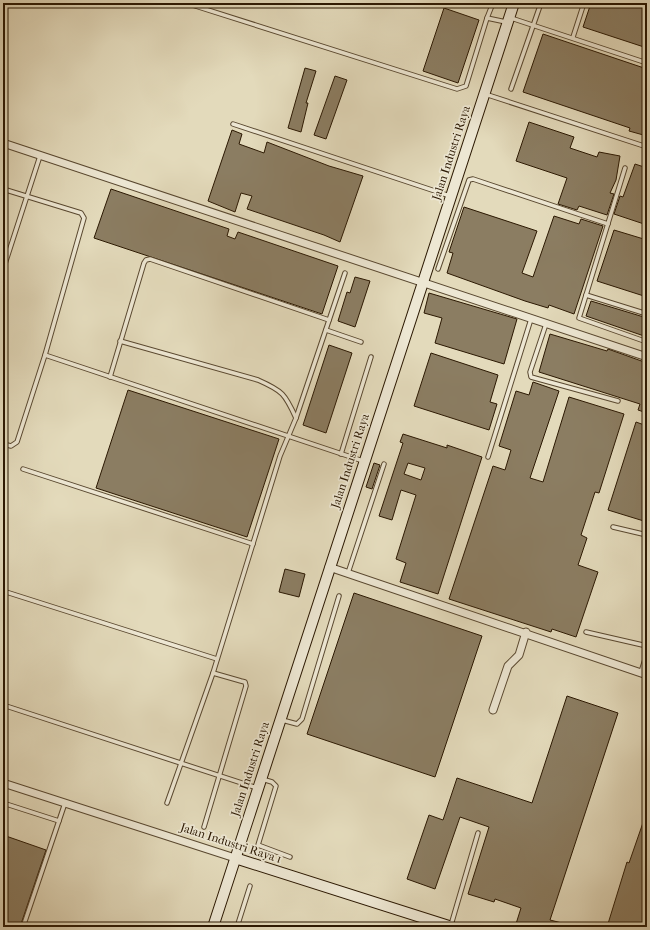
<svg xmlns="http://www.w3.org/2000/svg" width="650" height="930" viewBox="0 0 650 930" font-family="'IM FELL French Canon',serif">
  <rect width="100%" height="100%" fill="#e3dabb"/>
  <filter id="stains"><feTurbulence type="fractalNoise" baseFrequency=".005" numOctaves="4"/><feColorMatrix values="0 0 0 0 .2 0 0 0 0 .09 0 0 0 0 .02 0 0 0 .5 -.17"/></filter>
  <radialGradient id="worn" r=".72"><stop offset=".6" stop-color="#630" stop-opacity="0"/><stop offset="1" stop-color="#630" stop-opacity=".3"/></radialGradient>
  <g fill="#8b7d62" stroke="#2b1802" fill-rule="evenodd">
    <path d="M591 3H647V48L583 27Z"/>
    <path d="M444 8 479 20 458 83 423 71Z"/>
    <path d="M543 34 647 69V136L629 131 630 128 523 92Z"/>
    <path d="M305 68 316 71 306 103H308L301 132 288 128Z"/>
    <path d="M335 76 347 80 326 139 314 135Z"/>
    <path d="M529 122 574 137 570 148 597 157 599 152 620 156 616 180 610 193 614 194 607 215 579 206 577 210 558 204 567 178 516 161Z"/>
    <path d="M232 130 242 134 239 144 264 153 267 142 329 166 363 176 340 242 324 235 247 209 252 196 241 193 235 212 208 201Z"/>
    <path d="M635 164 647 168V225L614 214 620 196 623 197Z"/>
    <path d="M111 189 229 229 227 236 235 239 238 232 338 266 322 314 94 238Z"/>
    <path d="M464 207 537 231 522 273 533 277 554 216 579 224 581 219 603 226 574 314 549 305 548 308 525 301 447 273 453 253 449 252Z"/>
    <path d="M614 230 647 240V297L597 281Z"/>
    <path d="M355 277 370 281 355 327 338 321 347 292 350 293Z"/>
    <path d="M429 293 517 319 504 364 435 343 442 318 424 313Z"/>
    <path d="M591 301 647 318V337L586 316Z"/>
    <path d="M550 334 607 351 608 349 647 363V413L638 410 640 404 539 372Z"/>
    <path d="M329 345 352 353 326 433 303 425Z"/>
    <path d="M431 353 498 375 490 402 497 404 489 430 414 406Z"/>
    <path d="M533 382 559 391 530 478 543 482 569 397 624 414 599 493 595 492 581 535 587 538 578 565 598 572 576 637 552 629 551 632 449 599 493 466 505 470 511 450 499 446 516 391 529 395Z"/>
    <path d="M128 390 279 439 247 537 96 488Z"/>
    <path d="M636 422 647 426V522L608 510Z"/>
    <path d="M403 434 447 448V445L482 457 438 594 400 582 406 563 396 559 416 495 401 490 392 520 379 516 403 443 400 442ZM408 463 425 468 421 480 404 474Z"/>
    <path d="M374 463 380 465 372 489 366 487Z"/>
    <path d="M285 569 305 574 299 597 279 592Z"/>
    <path d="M354 593 482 636 435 777 307 734Z"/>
    <path d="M567 696 618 713 550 920 570 925 569 927H515L521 908 495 899 494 902 468 894 489 827 460 817 435 889 407 879 429 815 443 820 457 778 532 803Z"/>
    <path d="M646 814 647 920 645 927H607L627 862 629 863Z"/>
    <path d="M3 835 46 850 20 927H3Z"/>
  </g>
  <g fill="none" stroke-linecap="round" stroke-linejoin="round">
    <defs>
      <g id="lane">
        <path d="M186 3 457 89 466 86 487 18"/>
        <path d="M493 3 487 18 506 22"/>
        <path d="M511 18 647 63"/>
        <path d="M573 37 584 3"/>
        <path d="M511 89 541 3"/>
        <path d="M485 94 647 147"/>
        <path d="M233 124 450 196"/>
        <path d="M625 168 579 318 647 342"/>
        <path d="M3 189 81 213 84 218 45 355 17 442 11 446 3 444"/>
        <path d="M438 269 469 180 473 179 608 224"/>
        <path d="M3 270 40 156"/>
        <path d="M586 295 647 314"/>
        <path d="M546 324 530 372 531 377 618 401"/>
        <path d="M326 330 361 342"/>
        <path d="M120 341 258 380C283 391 285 394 296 418"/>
        <path d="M45 355 363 461"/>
        <path d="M110 377 144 263 146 260 150 259 329 320"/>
        <path d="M341 454 371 357"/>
        <path d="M488 457 531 319"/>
        <path d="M23 469 253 544"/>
        <path d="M613 527 647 535"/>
        <path d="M348 573 384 464"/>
        <path d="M3 591 217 659"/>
        <path d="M586 632 647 646"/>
        <path d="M641 672 647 653"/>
        <path d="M3 705 257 788"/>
        <path d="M282 720 297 724 302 719 339 596"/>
        <path d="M262 779 272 782 276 786 258 845 290 857"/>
        <path d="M3 803 59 821"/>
        <path d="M167 803 213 673 280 456 296 418 345 273"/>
        <path d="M204 827 246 686 245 682 241 681 213 673"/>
        <path d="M451 925 478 833"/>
        <path d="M23 927 65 803"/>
        <path d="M237 927 250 886"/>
      </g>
      <g id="street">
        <path d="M3 143 647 357"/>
        <path d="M329 567 647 675"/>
        <path d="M493 710 508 666 519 655 526 632"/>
        <path d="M3 783 235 858"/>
      </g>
      <g id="secondary">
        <path d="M235 858 452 927"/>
        <path d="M213 927 514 3"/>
      </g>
    </defs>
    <use href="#lane" stroke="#594830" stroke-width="5.5"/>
    <use href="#street" stroke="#594830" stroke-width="9"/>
    <use href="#secondary" stroke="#2b1802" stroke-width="12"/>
    <use href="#lane" stroke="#ede7d3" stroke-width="3.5"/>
    <use href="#street" stroke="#ede7d3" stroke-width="7"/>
    <use href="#secondary" stroke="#ede7d3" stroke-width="10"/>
  </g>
  <g text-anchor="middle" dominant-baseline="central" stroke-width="3.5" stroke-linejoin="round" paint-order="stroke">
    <g font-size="12" fill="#2b1802" stroke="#ede7d3">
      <text transform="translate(451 153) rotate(-72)">Jalan Industri Raya</text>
      <text transform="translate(350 461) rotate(-72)">Jalan Industri Raya</text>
      <text transform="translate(250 769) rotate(-72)">Jalan Industri Raya</text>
      <text transform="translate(231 843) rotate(18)">Jalan Industri Raya 1</text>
    </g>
  </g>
  <rect width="650" height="930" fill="none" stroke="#e3dabb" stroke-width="16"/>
  <rect x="4" y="4" width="642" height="922" fill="none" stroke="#2b1802" stroke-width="2"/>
  <rect x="8" y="8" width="634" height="914" fill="none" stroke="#2b1802"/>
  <rect width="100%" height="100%" filter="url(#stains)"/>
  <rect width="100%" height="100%" fill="url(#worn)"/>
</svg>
